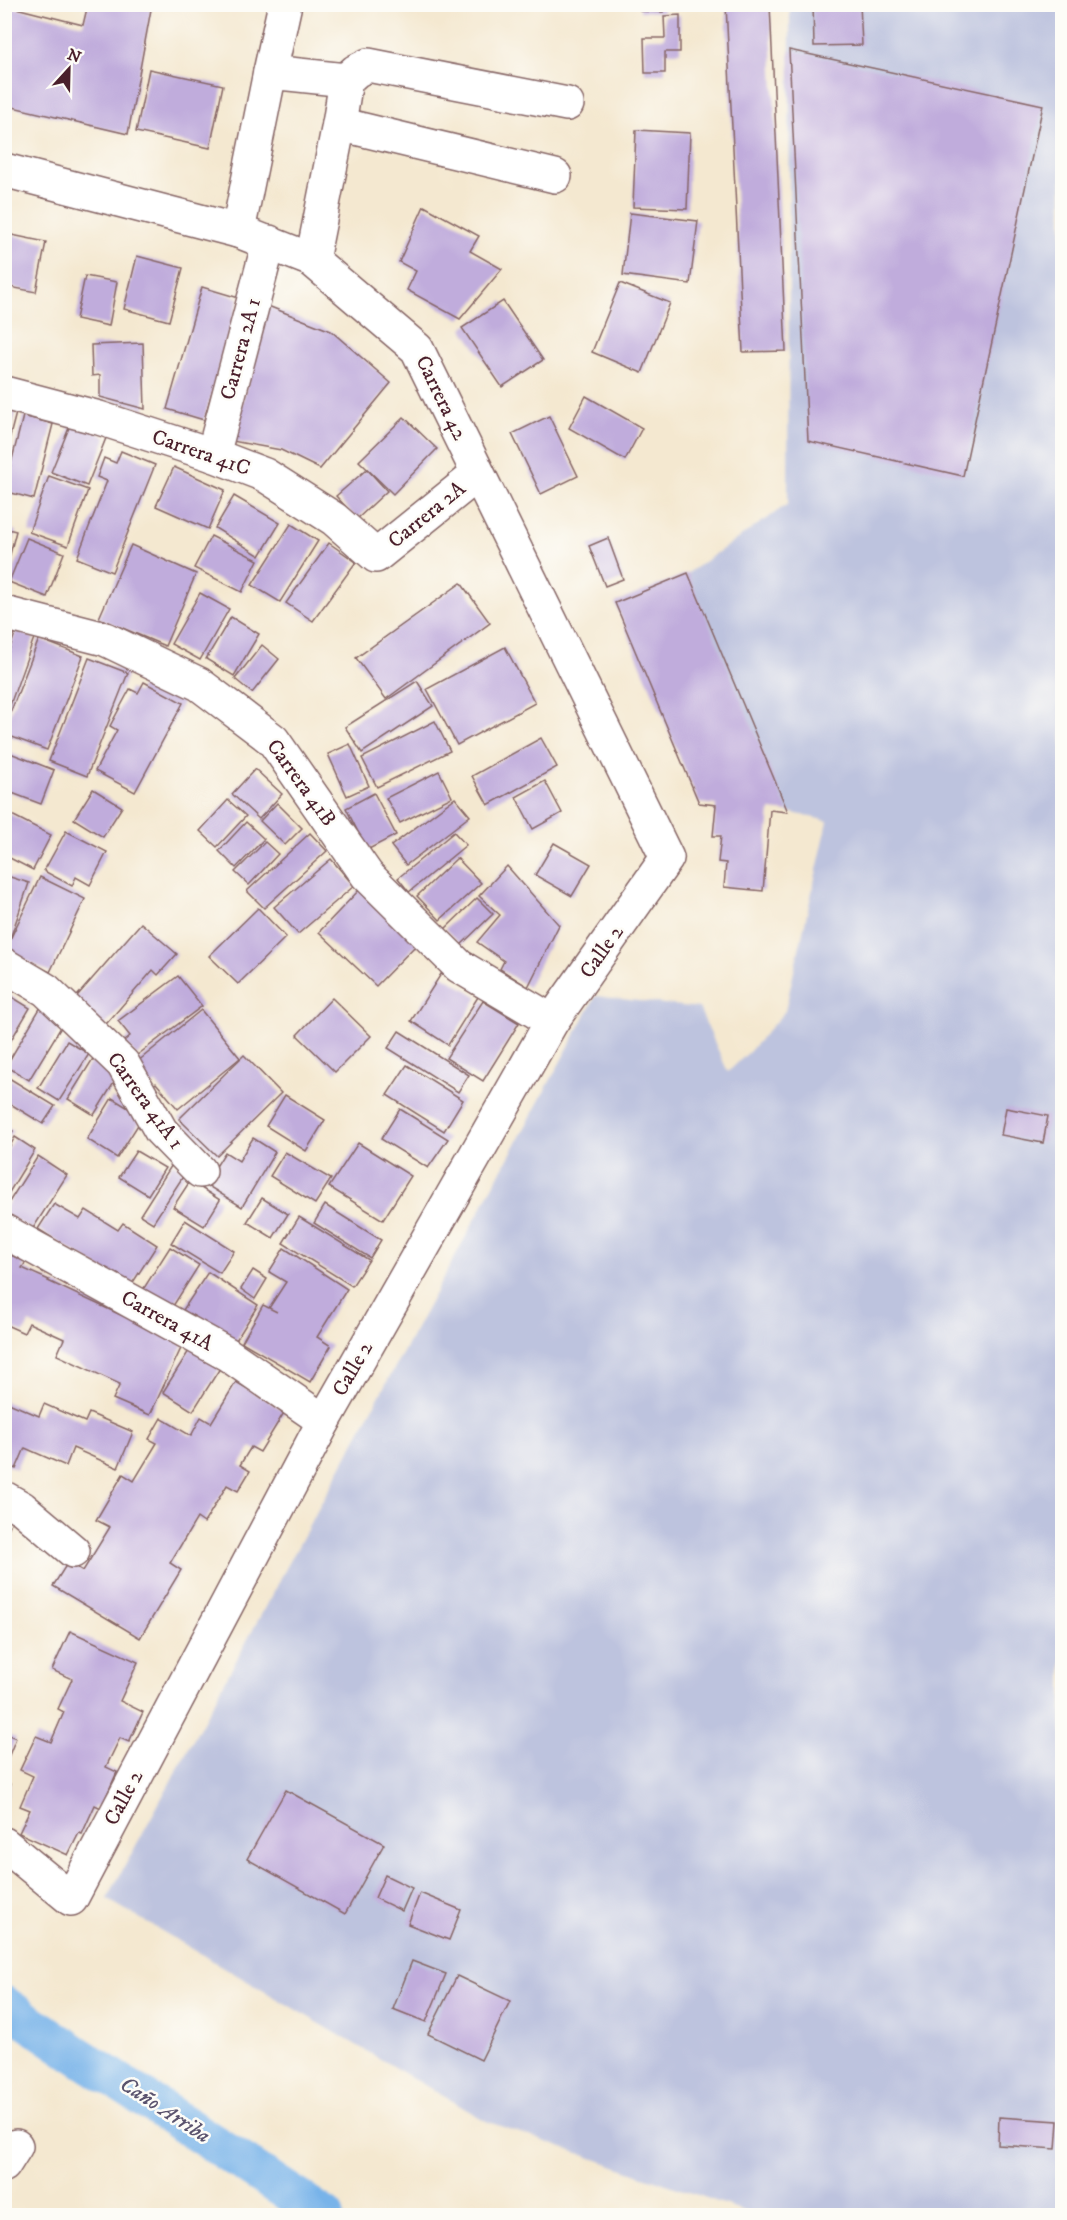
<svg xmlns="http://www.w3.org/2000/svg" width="1067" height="2220" viewBox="0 0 1067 2220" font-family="'IM FELL DW Pica',serif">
  <rect width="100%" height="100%" fill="#fdfcf7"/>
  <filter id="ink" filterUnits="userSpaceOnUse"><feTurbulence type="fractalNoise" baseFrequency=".0167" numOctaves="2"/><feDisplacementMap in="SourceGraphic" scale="12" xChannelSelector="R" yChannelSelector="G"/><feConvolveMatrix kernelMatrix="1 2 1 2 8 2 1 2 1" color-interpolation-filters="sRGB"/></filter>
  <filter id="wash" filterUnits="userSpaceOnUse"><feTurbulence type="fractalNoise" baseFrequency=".008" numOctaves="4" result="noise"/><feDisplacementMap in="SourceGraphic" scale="24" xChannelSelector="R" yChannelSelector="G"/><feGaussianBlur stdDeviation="1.35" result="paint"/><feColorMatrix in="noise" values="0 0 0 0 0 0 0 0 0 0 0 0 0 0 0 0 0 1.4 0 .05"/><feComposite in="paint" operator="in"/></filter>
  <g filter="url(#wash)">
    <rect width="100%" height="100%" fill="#f4e8d0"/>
    <path fill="#bdc3de" d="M790 5H1062V2215H755L486 2121 107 1899 596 996 699 1008 728 1072 750 1051 785 1011 828 821 788 812 688 573 788 504Z"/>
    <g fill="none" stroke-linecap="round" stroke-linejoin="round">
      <path stroke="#78b3e9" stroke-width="39" d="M4 2005 73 2052 325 2216"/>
    </g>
    <g id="blocks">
      <g fill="#c0acdc">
        <path d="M88 4H152L128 134 4 105V5L83 25Z"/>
        <path d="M640 4H663V12L640 11Z"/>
        <path d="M813 4H860L862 45 814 46Z"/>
        <path d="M726 5H770L786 351 743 352Z"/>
        <path d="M680 15V52H665V73H645L644 38H665L664 16Z"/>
        <path d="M789 50 1043 105 963 476 808 441Z"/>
        <path d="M149 69 223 85 210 148 136 132Z"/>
        <path d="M636 130 690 133 687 209 633 207Z"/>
        <path d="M424 206 479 236 470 251 502 269 460 319 407 290 416 271 399 262Z"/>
        <path d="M630 213 698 221 690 284 623 275Z"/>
        <path d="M7 234 46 242 36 292 4 286V248Z"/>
        <path d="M137 256 183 268 169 321 124 309Z"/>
        <path d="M85 276 117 282 109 326 76 319Z"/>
        <path d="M620 283 670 303 642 373 592 352Z"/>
        <path d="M202 287 239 298 204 420 167 409Z"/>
        <path d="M503 301 543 360 502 387 462 328Z"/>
        <path d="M268 306 331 331 391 383 320 469 281 450 232 441Z"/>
        <path d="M143 343 145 409 100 397V375L92 376 91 345Z"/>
        <path d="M586 396 642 428 625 460 569 428Z"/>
        <path d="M4 410 16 413 5 455 4 454Z"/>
        <path d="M23 416 53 424 34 499 4 491Z"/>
        <path d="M549 416 578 476 541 494 512 434Z"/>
        <path d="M404 417 437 449 393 494 359 461Z"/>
        <path d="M73 418 106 438 87 486 51 472Z"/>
        <path d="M121 451 155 465 112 572 77 558 107 481 97 477 104 458 116 463Z"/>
        <path d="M174 467 225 490 208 529 156 506Z"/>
        <path d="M367 469 387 491 357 519 336 496Z"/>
        <path d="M49 476 88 490 68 546 29 532Z"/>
        <path d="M234 496 280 523 260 556 215 528Z"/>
        <path d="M291 524 318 541 280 602 252 585Z"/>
        <path d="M4 528 16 531 5 574H4Z"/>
        <path d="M211 536 258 560 242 592 194 568Z"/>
        <path d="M27 538 64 553 47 597 9 582Z"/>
        <path d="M608 538 623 579 605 586 589 546Z"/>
        <path d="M329 543 356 562 313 621 286 603Z"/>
        <path d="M131 545 196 574 165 646 99 618Z"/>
        <path d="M688 573 788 812 770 810 763 891 724 887 726 863 718 862 721 836H713L716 805 699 803 615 603Z"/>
        <path d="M461 583 490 623 386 699 356 658Z"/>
        <path d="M200 593 229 609 200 660 171 644Z"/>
        <path d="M231 617 259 634 234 676 206 659Z"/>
        <path d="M16 631 34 638 5 719 4 664Z"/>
        <path d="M39 639 83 656 47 750 4 734V729Z"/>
        <path d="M262 645 279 659 252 693 235 679Z"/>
        <path d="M505 647 535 703 457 745 427 689Z"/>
        <path d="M89 658 128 673 87 776 49 761Z"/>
        <path d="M417 681 433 706 362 753 345 727Z"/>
        <path d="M144 682 183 703 135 792 95 771 117 730 110 726 130 689 138 693Z"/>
        <path d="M435 721 450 751 377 787 362 758Z"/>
        <path d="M541 738 557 767 488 805 472 776Z"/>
        <path d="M350 744 369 786 347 796 328 754Z"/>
        <path d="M5 751 54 770 41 804 4 790Z"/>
        <path d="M255 769 282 794 259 819 232 794Z"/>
        <path d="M439 771 452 797 400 823 386 798Z"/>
        <path d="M545 781 562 813 533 829 516 797Z"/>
        <path d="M93 789 122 807 103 837 74 819Z"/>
        <path d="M374 793 396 835 367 850 346 808Z"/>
        <path d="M455 798 470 816 406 865 391 846Z"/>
        <path d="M228 800 246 816 217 847 200 831Z"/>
        <path d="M277 803 302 828 285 845 260 821Z"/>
        <path d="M8 813 51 835 33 870 4 855V820Z"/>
        <path d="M246 822 264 839 236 868 219 851Z"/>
        <path d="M66 831 107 852 90 885 76 877 72 886 44 871Z"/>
        <path d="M454 832 466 845 409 892 398 878Z"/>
        <path d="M310 833 327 851 264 908 247 891Z"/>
        <path d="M265 842 278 854 249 885 235 872Z"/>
        <path d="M554 843 591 864 572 896 535 875Z"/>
        <path d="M457 858 481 883 440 920 417 896Z"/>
        <path d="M331 859 354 886 298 934 274 907Z"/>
        <path d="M507 866 559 925 528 987 500 969 504 961 477 942 500 915 479 896Z"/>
        <path d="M4 875 29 883 11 936 4 934Z"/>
        <path d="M40 877 85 899 50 972 5 950Z"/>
        <path d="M361 888 418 943 376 986 319 932Z"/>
        <path d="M477 898 493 914 461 945 445 929Z"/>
        <path d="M258 908 286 937 238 984 209 956Z"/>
        <path d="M141 923 177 954 158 975 153 970 101 1030 71 1003Z"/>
        <path d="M441 974 478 997 448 1045 411 1021Z"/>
        <path d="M178 976 202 1006 136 1056 124 1041 130 1036 118 1021Z"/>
        <path d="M4 992 30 1008 4 1052Z"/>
        <path d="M332 998 371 1036 335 1072 297 1035Z"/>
        <path d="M483 1001 519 1023 483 1081 446 1058Z"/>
        <path d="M42 1005 66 1019 29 1080 6 1066Z"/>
        <path d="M201 1010 240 1058 178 1109 156 1083 150 1088 132 1066Z"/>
        <path d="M399 1031 469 1075 458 1092 388 1048Z"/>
        <path d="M67 1041 89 1054 59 1101 38 1088Z"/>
        <path d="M244 1055 281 1093 217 1156 179 1119Z"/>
        <path d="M94 1057 120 1073 94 1115 68 1099Z"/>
        <path d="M407 1065 463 1100 444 1131 387 1095Z"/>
        <path d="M4 1075 55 1106 43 1124 4 1100Z"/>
        <path d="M285 1095 325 1120 306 1151 266 1126Z"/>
        <path d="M112 1098 143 1117 117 1158 87 1139Z"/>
        <path d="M1006 1108 1048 1116 1043 1143 1001 1135Z"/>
        <path d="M400 1109 448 1139 428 1168 381 1139Z"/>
        <path d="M4 1125 13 1131 4 1144Z"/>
        <path d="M15 1137 35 1150 5 1199V1155Z"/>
        <path d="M253 1138 275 1152 242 1207 205 1184 225 1152 239 1161Z"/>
        <path d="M358 1143 411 1176 383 1220 329 1187Z"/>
        <path d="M136 1151 165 1168 148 1195 119 1177Z"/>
        <path d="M285 1152 331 1179 315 1204 270 1176Z"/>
        <path d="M38 1156 67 1175 32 1230 4 1213V1210Z"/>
        <path d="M173 1163 186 1172 153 1223 140 1215Z"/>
        <path d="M190 1181 220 1200 204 1226 173 1207Z"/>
        <path d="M262 1198 288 1214 273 1238 247 1222Z"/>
        <path d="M54 1204 80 1219 86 1210 118 1230 123 1223 157 1245 130 1287 38 1229Z"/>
        <path d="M325 1205 381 1240 370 1258 314 1223Z"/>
        <path d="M299 1217 369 1260 352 1286 283 1243Z"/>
        <path d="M185 1220 234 1251 220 1273 171 1243Z"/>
        <path d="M170 1247 199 1265 168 1314 139 1296Z"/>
        <path d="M284 1248 347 1289 317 1337 331 1346 310 1382 242 1342 263 1305 277 1312 269 1308 286 1282 269 1272Z"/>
        <path d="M4 1252 26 1262 22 1268 49 1280 48 1281 183 1344 150 1415 113 1399 120 1384 57 1355 64 1339 29 1323 24 1333 4 1324Z"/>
        <path d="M253 1270 267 1279 255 1299 241 1289Z"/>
        <path d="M208 1272 258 1305 235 1342 183 1310Z"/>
        <path d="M192 1346 222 1365 193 1411 163 1392Z"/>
        <path d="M236 1382 285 1411 260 1452 251 1447 240 1465 250 1471 238 1491 227 1485 204 1523 197 1518 170 1563 181 1570 140 1638 53 1586 68 1562 83 1571 110 1527 96 1520 123 1474 134 1481 157 1443 149 1439 161 1418 191 1436 201 1417 211 1423Z"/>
        <path d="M4 1401 39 1416 44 1404 85 1422 89 1413 133 1432 118 1468 73 1448 66 1466 25 1448 16 1469 4 1464Z"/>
        <path d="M4 1518 12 1521 4 1537Z"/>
        <path d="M70 1631 138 1662 120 1701 143 1712 129 1742 120 1738 106 1767 117 1772 101 1808 95 1805 82 1834 79 1833 68 1855 19 1833 30 1810 20 1806 33 1776 20 1770 36 1736 51 1742 64 1712 58 1709 72 1679 52 1670Z"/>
        <path d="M4 1733 16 1738 5 1765H4Z"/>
        <path d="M4 1783 10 1784 5 1805H4Z"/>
        <path d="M286 1790 384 1844 345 1914 247 1859Z"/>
        <path d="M385 1875 412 1888 402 1911 375 1898Z"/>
        <path d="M420 1893 461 1910 449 1940 408 1924Z"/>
        <path d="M412 1961 446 1974 426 2022 393 2009Z"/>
        <path d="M457 1976 510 2001 481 2060 428 2034Z"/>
        <path d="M999 2117 1058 2121 1056 2149 998 2145Z"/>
      </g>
    </g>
  </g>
  <g filter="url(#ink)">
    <use href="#blocks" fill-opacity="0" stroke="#866565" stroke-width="1.5"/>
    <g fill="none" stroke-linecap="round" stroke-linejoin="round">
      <defs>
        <g id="minor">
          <path d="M270 72 285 4"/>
          <path d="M339 124 346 80 356 71 368 65 567 104"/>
          <path d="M4 170 238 231 312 260 417 349 667 858 552 1021 324 1421 71 1899 4 1844"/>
          <path d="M238 231 270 72 346 80"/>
          <path d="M312 260 339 124 555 176"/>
          <path d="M4 393 99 418 213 455 265 475 334 519 376 556 478 474"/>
          <path d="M213 455 269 242"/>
          <path d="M4 613 105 639 199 684 273 740 367 875 459 966 552 1021"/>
          <path d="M4 965 46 990 123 1064 161 1131 200 1171"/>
          <path d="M4 1231 227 1354 324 1421"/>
          <path d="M4 1498 22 1508 73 1551"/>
          <path d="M4 2165 16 2146"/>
        </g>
      </defs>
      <use href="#minor" stroke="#866565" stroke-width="36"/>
      <use href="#minor" stroke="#fff" stroke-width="33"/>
    </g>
  </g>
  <g text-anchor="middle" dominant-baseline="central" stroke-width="5" stroke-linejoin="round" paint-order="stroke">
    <g font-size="21" fill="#4a1f2b" stroke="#fdfcf7">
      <text transform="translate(241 349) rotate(-75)">Carrera 2A 1</text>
      <text transform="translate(441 398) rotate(64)">Carrera 42</text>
      <text transform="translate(201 453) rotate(19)">Carrera 41C</text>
      <text transform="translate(427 515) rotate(-39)">Carrera 2A</text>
      <text transform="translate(301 783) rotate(54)">Carrera 41B</text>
      <text transform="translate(602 952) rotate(-55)">Calle 2</text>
      <text transform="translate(145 1101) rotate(54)">Carrera 41A 1</text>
      <text transform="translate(167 1321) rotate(29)">Carrera 41A</text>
      <text transform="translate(353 1369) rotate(-60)">Calle 2</text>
      <text transform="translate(124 1798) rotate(-62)">Calle 2</text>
    </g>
    <g font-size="22" font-style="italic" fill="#5a536e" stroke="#fdfcf7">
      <text transform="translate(165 2110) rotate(33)">Caño Arriba</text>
    </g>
  </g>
  <rect width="1067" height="2220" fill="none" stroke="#fdfcf7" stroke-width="24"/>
  <g transform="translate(69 69) rotate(22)" stroke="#fdfcf7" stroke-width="4.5" paint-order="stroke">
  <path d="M0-4.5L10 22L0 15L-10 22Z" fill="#4a1f2b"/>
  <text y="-9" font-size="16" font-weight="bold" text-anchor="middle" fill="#4a1f2b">N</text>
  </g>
</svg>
